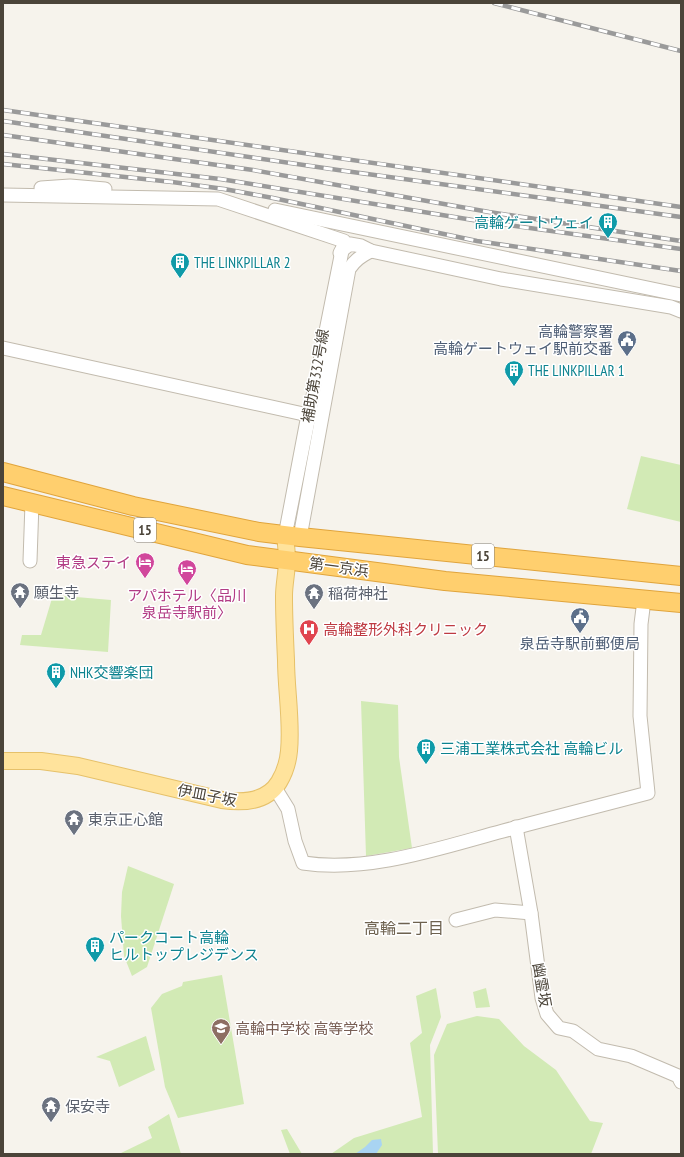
<svg xmlns="http://www.w3.org/2000/svg" width="684" height="1157" viewBox="0 0 684 1157" font-family="'PT Sans Narrow','Noto Sans JP',sans-serif">
  <rect width="100%" height="100%" fill="#f6f3ec"/>
  <g fill="#d2eab5">
    <path d="M641 456 681 465V522L627 509Z"/>
    <path d="M53 595 111 600 108 652 20 645 22 635H41Z"/>
    <path d="M361 701 398 705 399 757 412 848 366 856Z"/>
    <path d="M128 866 174 884 147 967 132 976 124 956 121 916 122 892Z"/>
    <path d="M222 975 244 1104 178 1118 165 1087 151 1008 162 994 182 986 183 982Z"/>
    <path d="M436 988 441 1017 430 1045 433 1154H331L354 1138 422 1117 410 1043 422 1033 416 996Z"/>
    <path d="M486 988 490 1007 476 1008 473 992Z"/>
    <path d="M477 1016 499 1019 524 1046 556 1070 590 1121 603 1123 591 1154H438L434 1055 447 1024Z"/>
    <path d="M146 1036 155 1070 119 1087 110 1061 96 1057Z"/>
    <path d="M169 1114 181 1154H119L152 1138 148 1127Z"/>
    <path d="M287 1129 302 1154H290L281 1130Z"/>
  </g>
  <path fill="#a9d4f2" d="M381 1139 382 1145 376 1154H355L365 1147 372 1140Z"/>
  <g fill="none" stroke-linecap="round" stroke-linejoin="round">
    <defs>
      <g id="minor">
        <path d="M41 188 70 186 105 189"/>
        <path d="M3 195 218 199 344 241 285 536 308 415 3 348"/>
        <path d="M275 210 681 295"/>
        <path d="M340 253 341 251 350 244 361 246 371 251 501 279 671 307 681 311"/>
        <path d="M300 537 349 269C355 260 361 256 371 251"/>
        <path d="M30 561 32 503"/>
        <path d="M275 788 288 809 295 841 303 863C368 873 440 848 503 831 551 818 599 806 648 793L640 716 641 624 644 600"/>
        <path d="M516 827 531 913 542 998 547 1014 559 1028 573 1031 598 1049 631 1056 678 1076 681 1082"/>
        <path d="M456 920 495 910 531 913"/>
      </g>
      <path id="major" d="M3 761H41L78 766 222 800C242 803 267 802 279 782 285 772 288 762 289 751 292 722 286 689 286 660 285 639 284 617 284 596 284 584 287 572 287 560 287 552 286 544 285 536"/>
      <g id="highway">
        <path d="M3 472 133 506 259 532 300 537 681 576"/>
        <path d="M3 496 247 555 445 581 681 603"/>
      </g>
    </defs>
    <use href="#minor" stroke="#c2bbae" stroke-width="15"/>
    <use href="#major" stroke="#e6c16a" stroke-width="18"/>
    <use href="#highway" stroke="#e0a43c" stroke-width="20"/>
    <use href="#minor" stroke="#fff" stroke-width="13"/>
    <use href="#major" stroke="#ffe39c" stroke-width="16"/>
    <use href="#highway" stroke="#ffcf6e" stroke-width="18"/>
    <defs>
      <g id="rail">
        <path d="M494 3 681 51"/>
        <path d="M3 110 681 207"/>
        <path d="M3 121 338 170 681 217"/>
        <path d="M3 135 253 170 489 212 681 241"/>
        <path d="M3 154 220 179 479 221 681 249"/>
        <path d="M3 164 172 182 224 189 273 198 477 241 681 271"/>
      </g>
    </defs>
    <use href="#rail" stroke="#9a9a9a" stroke-width="4.5"/>
    <use href="#rail" stroke="#fff" stroke-width="3" stroke-dasharray="9" stroke-linecap="butt"/>
  </g>
  <defs>
    <symbol id="building-pin" viewBox="-11 -11 22 30"><path d="M0 17L-7.5 6A9.5 9.5 0 1 1 7.5 6Z" fill="#0f9aa8" stroke="#fff"/><path d="M-4-6H4V6H1V3H-1V6H-4ZM-2.5-4.3h1.7v1.8h-1.7ZM.8-4.3h1.7v1.8H.8ZM-2.5-1h1.7V.8h-1.7ZM.8-1h1.7V.8H.8Z" fill="#fff"/></symbol>
    <symbol id="civic-pin" viewBox="-11 -11 22 30"><path d="M0 17L-7.5 6A9.5 9.5 0 1 1 7.5 6Z" fill="#5c6f8a" stroke="#fff"/><path d="M-.6-6.5H3V-4.5H.6V-3L4-1V1h2V6H-6V1h2V-1L-.6-3ZM-1.2 2.5V6h2.4V2.5Z" fill="#fff"/></symbol>
    <symbol id="hotel-pin" viewBox="-11 -11 22 30"><path d="M0 17L-7.5 6A9.5 9.5 0 1 1 7.5 6Z" fill="#d1479c" stroke="#fff"/><path d="M-6-4.5h1.5V1H6V5H4.5V3h-9V5H-6ZM-4 0a1.8 1.8 0 1 1 3.6 0ZM.5 0V-2.5h3Q6-2.5 6 0Z" fill="#fff"/></symbol>
    <symbol id="temple-pin" viewBox="-11 -11 22 30"><path d="M0 17L-7.5 6A9.5 9.5 0 1 1 7.5 6Z" fill="#6b7280" stroke="#fff"/><path d="M0-6L5-2H3V0L6.5 2.5H4V6H1.5V3h-3V6H-4V2.5H-6.5L-3 0V-2H-5Z" fill="#fff"/></symbol>
    <symbol id="hospital-pin" viewBox="-11 -11 22 30"><path d="M0 17L-7.5 6A9.5 9.5 0 1 1 7.5 6Z" fill="#e0444e" stroke="#fff"/><path d="M-5-5h3v3.5h4V-5h3V5h-3V1.5h-4V5h-3Z" fill="#fff"/></symbol>
    <symbol id="school-pin" viewBox="-11 -11 22 30"><path d="M0 17L-7.5 6A9.5 9.5 0 1 1 7.5 6Z" fill="#8d6e63" stroke="#fff"/><path d="M0-5L7-2L0 1L-7-2ZM-4 1L0 2.5L4 1V4Q0 6-4 4Z" fill="#fff"/></symbol>
  </defs>
  <g fill-rule="evenodd">
    <use href="#building-pin" x="597" y="211" width="22" height="30"/>
    <use href="#building-pin" x="169" y="251" width="22" height="30"/>
    <use href="#civic-pin" x="616" y="329" width="22" height="30"/>
    <use href="#building-pin" x="503" y="359" width="22" height="30"/>
    <use href="#hotel-pin" x="134" y="551" width="22" height="30"/>
    <use href="#hotel-pin" x="176" y="558" width="22" height="30"/>
    <use href="#temple-pin" x="9" y="581" width="22" height="30"/>
    <use href="#temple-pin" x="303" y="582" width="22" height="30"/>
    <use href="#civic-pin" x="569" y="606" width="22" height="30"/>
    <use href="#hospital-pin" x="298" y="618" width="22" height="30"/>
    <use href="#building-pin" x="45" y="661" width="22" height="30"/>
    <use href="#building-pin" x="415" y="737" width="22" height="30"/>
    <use href="#temple-pin" x="63" y="808" width="22" height="30"/>
    <use href="#building-pin" x="84" y="935" width="22" height="30"/>
    <use href="#school-pin" x="210" y="1017" width="22" height="30"/>
    <use href="#temple-pin" x="40" y="1095" width="22" height="30"/>
  </g>
  <g text-anchor="middle" dominant-baseline="central" stroke-width="3" stroke-linejoin="round" paint-order="stroke">
    <g fill="#fff" stroke="#817c74" stroke-width="1">
      <rect x="134" y="518" width="22" height="24" rx="3"/>
      <rect x="472" y="544" width="22" height="24" rx="3"/>
    </g>
    <g font-size="14" font-weight="bold" fill="#4b4439">
      <text x="145" y="530">15</text>
      <text x="483" y="556">15</text>
    </g>
    <g font-size="15" fill="#0d838f" stroke="#fff" text-anchor="start">
      <text x="594" y="222" text-anchor="end">高輪ゲートウェイ</text>
      <text x="194" y="262">THE LINKPILLAR 2</text>
      <text x="528" y="370">THE LINKPILLAR 1</text>
      <text x="70" y="672">NHK交響楽団</text>
      <text x="440" y="748">三浦工業株式会社 高輪ビル</text>
      <text x="109" y="937">パークコート高輪<tspan x="109" dy="17">ヒルトップレジデンス</tspan></text>
    </g>
    <g font-size="15" fill="#4e5e75" stroke="#fff" text-anchor="end">
      <text x="613" y="331">高輪警察署<tspan x="613" dy="17">高輪ゲートウェイ駅前交番</tspan></text>
      <text x="580" y="643" text-anchor="middle">泉岳寺駅前郵便局</text>
    </g>
    <g font-size="15" fill="#4b4439" stroke="#fff">
      <text transform="translate(315 376) rotate(-80)">補助第332号線</text>
      <text transform="translate(339 567) rotate(8)">第一京浜</text>
      <text transform="translate(207 795) rotate(11)">伊皿子坂</text>
      <text transform="translate(542 985) rotate(80)">幽霊坂</text>
    </g>
    <g font-size="15" fill="#b23c85" stroke="#fff" text-anchor="end">
      <text x="131" y="562">東急ステイ</text>
      <text x="187" y="595" text-anchor="middle">アパホテル〈品川<tspan x="187" dy="17">泉岳寺駅前〉</tspan></text>
    </g>
    <g font-size="15" fill="#5b616d" stroke="#fff" text-anchor="start">
      <text x="34" y="592">願生寺</text>
      <text x="328" y="593">稲荷神社</text>
      <text x="88" y="819">東京正心館</text>
      <text x="65" y="1106">保安寺</text>
    </g>
    <g font-size="15" fill="#be3a42" stroke="#fff" text-anchor="start">
      <text x="323" y="629">高輪整形外科クリニック</text>
    </g>
    <g font-size="15" fill="#785e54" stroke="#fff" text-anchor="start">
      <text x="235" y="1028">高輪中学校 高等学校</text>
    </g>
    <g font-size="16" fill="#6e6250" stroke="#fff">
      <text x="404" y="928">高輪二丁目</text>
    </g>
  </g>
  <rect width="684" height="1157" fill="none" stroke="#4b4439" stroke-width="8"/>
</svg>
